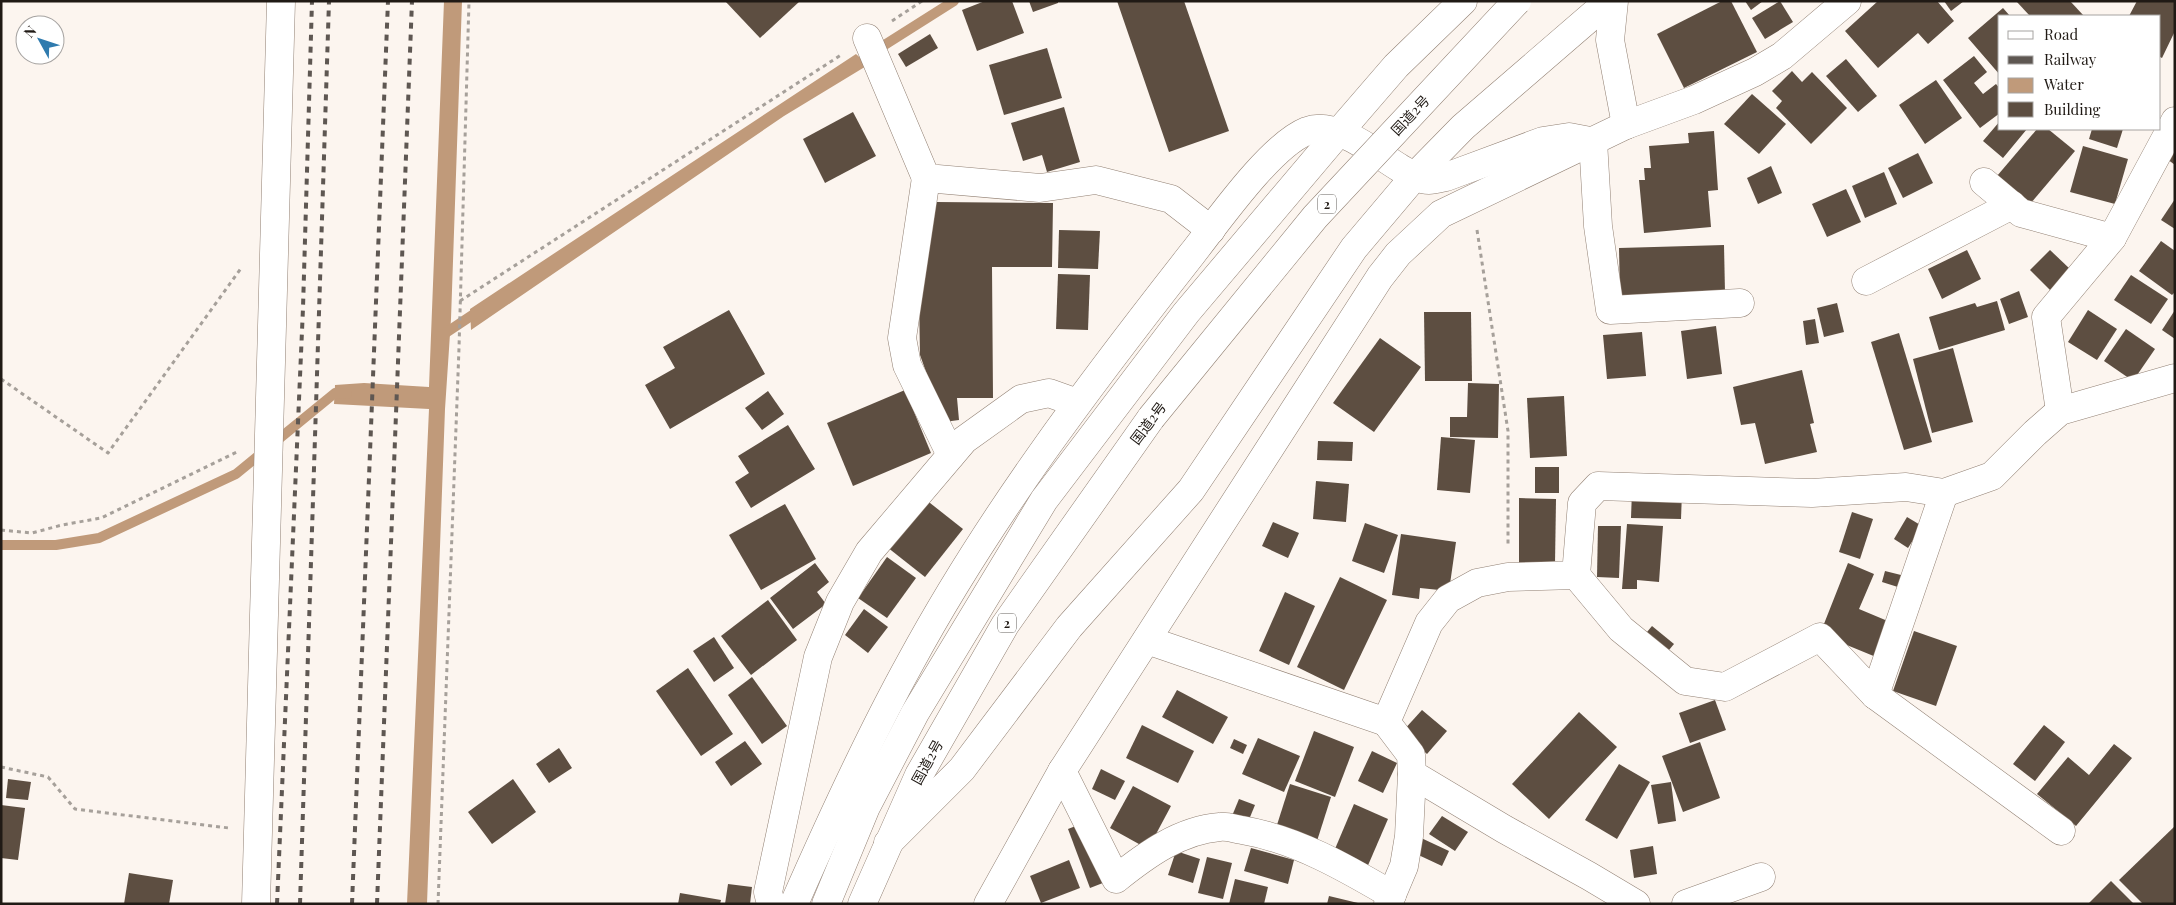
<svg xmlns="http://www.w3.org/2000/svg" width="2176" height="905" viewBox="0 0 2176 905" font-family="'Playfair Display','Noto Sans JP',serif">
  <rect width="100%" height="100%" fill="#fcf5ef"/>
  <g fill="#c09a7a">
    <path d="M444 1H462L451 319 445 409 427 904H407L429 409 334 404 335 385 364 383 429 387Z"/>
    <path d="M856 54 868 65 784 116 471 330 470 309Z"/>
  </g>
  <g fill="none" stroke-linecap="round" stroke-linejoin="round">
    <g stroke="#c09a7a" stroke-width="10">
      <path d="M875 51 954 1"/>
      <path d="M441 336 480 310"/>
      <path d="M1 545H56L99 538 236 474 335 393 347 394"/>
    </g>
  </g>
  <g fill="#5d4e41">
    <path d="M725 1H800L760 38Z"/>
    <path d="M985 1H1012L1024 33 977 51 962 10Z"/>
    <path d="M1029 1H1058V3L1033 12Z"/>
    <path d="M1117 1H1184L1229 131 1169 152Z"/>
    <path d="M1722 1H1731L1757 52 1684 88 1657 34Z"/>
    <path d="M1745 1H1763L1751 10Z"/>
    <path d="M1780 1 1793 22 1765 39 1752 18Z"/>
    <path d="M1878 1H1937L1954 21 1928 44 1918 33 1878 68 1845 31Z"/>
    <path d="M1944 1H1964L1951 11Z"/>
    <path d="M2016 1H2070L2084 16H2030Z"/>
    <path d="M2137 1H2175V31L2162 58 2160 57V16H2129Z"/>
    <path d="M2003 8 2010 16H2000V75L1968 38Z"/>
    <path d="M930 34 938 48 906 67 898 54Z"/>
    <path d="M1047 48 1062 98 1004 115 989 65Z"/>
    <path d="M1974 56 1987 72 1974 83 1983 94 1996 84 2000 89V113L1980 128 1943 80Z"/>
    <path d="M1846 59 1877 96 1858 112 1826 76Z"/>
    <path d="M1792 71 1802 82 1812 72 1847 108 1811 144 1776 108 1782 101 1772 91Z"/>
    <path d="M1936 80 1962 118 1925 144 1899 105Z"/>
    <path d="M1752 94 1786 124 1759 154 1724 124Z"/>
    <path d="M1064 107 1080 162 1047 172 1042 155 1023 161 1011 123Z"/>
    <path d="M853 112 876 156 825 183 803 139Z"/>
    <path d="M2000 121V129H2027L2003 158 1983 141Z"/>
    <path d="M2037 129H2048L2075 151 2030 204 1997 176Z"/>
    <path d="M2092 129H2123L2117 148 2089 139Z"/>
    <path d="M1714 131 1718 190 1708 191 1711 227 1644 233 1639 180H1645L1644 168H1651L1649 146 1689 143 1688 133Z"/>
    <path d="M2175 140V165L2163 156Z"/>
    <path d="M2083 146 2128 159 2115 204 2070 192Z"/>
    <path d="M1918 153 1933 183 1903 198 1888 168Z"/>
    <path d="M1771 166 1782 193 1758 204 1747 178Z"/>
    <path d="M1884 172 1897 204 1865 218 1852 186Z"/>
    <path d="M1846 189 1861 222 1827 237 1812 204Z"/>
    <path d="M2175 199V229L2161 220Z"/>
    <path d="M936 202 1053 203 1052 267H992L993 398H957L959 420 944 422 920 355 919 296Z"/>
    <path d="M1059 230 1100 231 1098 269 1058 268Z"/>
    <path d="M2161 241 2175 251V292L2172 295 2139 271Z"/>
    <path d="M1724 245 1725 293 1620 296 1619 248Z"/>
    <path d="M1967 250 1981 279 1942 299 1928 269Z"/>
    <path d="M2050 250 2070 269 2050 290 2030 270Z"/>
    <path d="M1058 274 1090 275 1088 330 1056 329Z"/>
    <path d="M2131 275 2168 299 2151 324 2114 300Z"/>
    <path d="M2019 291 2028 317 2009 324 2000 299Z"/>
    <path d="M1997 301 2005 330 1939 350 1929 317 1975 303 1977 307Z"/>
    <path d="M1837 303 1844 332 1824 337 1817 308Z"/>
    <path d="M729 310 765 374 670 429 645 385 675 368 663 347Z"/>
    <path d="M2088 310 2117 329 2097 360 2068 342Z"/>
    <path d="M2175 310V339L2162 330Z"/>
    <path d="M1424 312H1471L1472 381H1425Z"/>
    <path d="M1815 319 1819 343 1806 345 1803 321Z"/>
    <path d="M1716 326 1722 374 1687 379 1681 331Z"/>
    <path d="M2126 329 2155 349 2133 381 2104 361Z"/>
    <path d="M1642 332 1646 376 1607 379 1603 335Z"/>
    <path d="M1899 333 1932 442 1904 450 1871 342Z"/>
    <path d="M1380 338 1421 367 1374 432 1333 403Z"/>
    <path d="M1953 348 1973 422 1932 433 1913 359Z"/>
    <path d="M1802 370 1814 423 1810 424 1817 452 1765 464 1755 423 1741 425 1733 387Z"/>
    <path d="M1468 383 1499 384 1498 438 1450 437V417H1467Z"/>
    <path d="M905 390 931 453 853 486 827 423Z"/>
    <path d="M768 391 784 414 762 430 745 408Z"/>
    <path d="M1564 396 1567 456 1530 458 1527 398Z"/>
    <path d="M788 425 815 469 751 508 735 482 749 473 738 456Z"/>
    <path d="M1441 437 1475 440 1470 493 1437 490Z"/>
    <path d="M1318 441 1353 442 1352 461 1317 460Z"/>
    <rect x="1535" y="467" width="24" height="26"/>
    <path d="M1316 481 1349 484 1346 522 1313 519Z"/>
    <path d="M1632 491 1682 492 1681 519 1631 518Z"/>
    <path d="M1519 498 1556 499 1555 564H1519Z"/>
    <path d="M925 499 963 529 925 577 887 547Z"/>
    <path d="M785 504 816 559 761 590 729 535Z"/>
    <path d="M1852 512 1873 519 1860 559 1839 552Z"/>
    <path d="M1907 517 1922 526 1908 548 1894 539Z"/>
    <path d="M1273 522 1299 533 1288 558 1262 546Z"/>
    <path d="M1365 523 1398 535 1384 573 1352 561Z"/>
    <path d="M1627 524 1663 526 1659 582 1637 580V589H1622Z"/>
    <path d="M1598 526H1621L1619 578 1597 577Z"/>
    <path d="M1401 534 1456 542 1449 591 1420 588 1419 599 1392 595Z"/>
    <path d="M887 557 916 578 887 618 858 598Z"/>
    <path d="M815 563 829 582 817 592 826 604 793 629 770 598Z"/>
    <path d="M1848 563 1874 574 1859 609 1890 622 1876 657 1820 634Z"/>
    <path d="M1885 571 1905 576 1901 588 1882 582Z"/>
    <path d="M1340 577 1387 600 1344 690 1297 667Z"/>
    <path d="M1285 592 1315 606 1289 665 1259 651Z"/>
    <path d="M768 600 797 640 751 675 721 636Z"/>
    <path d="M864 609 888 627 868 653 845 635Z"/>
    <path d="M1652 626 1674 644 1664 656 1642 638Z"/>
    <path d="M1914 631 1957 646 1936 706 1893 691Z"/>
    <path d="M714 637 734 668 714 682 693 651Z"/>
    <path d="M688 668 733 734 701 756 656 691Z"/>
    <path d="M752 677 787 726 762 744 728 695Z"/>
    <path d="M1177 690 1228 717 1213 744 1162 717Z"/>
    <path d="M1715 700 1726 730 1690 743 1679 713Z"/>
    <path d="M1422 710 1447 731 1427 754 1402 732Z"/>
    <path d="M1579 712 1617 747 1549 819 1512 784Z"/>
    <path d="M1142 725 1194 751 1178 783 1126 758Z"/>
    <path d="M2044 725 2065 742 2035 781 2013 764Z"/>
    <path d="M1314 731 1354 747 1335 797 1295 781Z"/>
    <path d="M1258 738 1300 756 1284 792 1242 774Z"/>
    <path d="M1234 739 1247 745 1243 754 1230 748Z"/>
    <path d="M745 741 762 764 731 786 715 762Z"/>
    <path d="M1700 742 1720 798 1683 812 1662 756Z"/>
    <path d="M2114 744 2132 758 2076 826 2037 794 2068 757 2089 775Z"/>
    <path d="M559 748 572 768 549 783 536 764Z"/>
    <path d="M1372 751 1397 763 1383 793 1358 781Z"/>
    <path d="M1619 764 1650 782 1617 839 1585 820Z"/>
    <path d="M1101 769 1125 781 1115 800 1092 789Z"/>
    <path d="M8 779 31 782 28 800 6 798Z"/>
    <path d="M513 779 536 812 492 844 468 812Z"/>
    <path d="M1671 782 1676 821 1658 824 1651 785Z"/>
    <path d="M1290 784 1331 797 1317 841 1276 828Z"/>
    <path d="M1133 786 1171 806 1148 849 1110 828Z"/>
    <path d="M1239 799 1255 805 1248 822 1232 816Z"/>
    <path d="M1354 804 1388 819 1366 870 1332 856Z"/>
    <path d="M1 805 25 808 18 860 1 858Z"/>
    <path d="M1442 816 1468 832 1455 851 1429 834Z"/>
    <path d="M1086 822 1108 881 1090 888 1068 829Z"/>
    <path d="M2175 826V904H2143L2119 880Z"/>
    <path d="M1419 837 1449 851 1442 866 1412 852Z"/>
    <path d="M1653 846 1657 874 1634 878 1630 850Z"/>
    <path d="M1251 848 1294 860 1288 884 1244 871Z"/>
    <path d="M1176 851 1200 859 1193 883 1168 875Z"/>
    <path d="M1207 857 1232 863 1223 899 1198 893Z"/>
    <path d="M1069 860 1080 888 1041 903 1030 876Z"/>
    <path d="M129 873 173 880 169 904H124Z"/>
    <path d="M1235 879 1268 887 1264 904H1229Z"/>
    <path d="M2111 881 2134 904H2088Z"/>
    <path d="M728 884 752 887 750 904H725Z"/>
    <path d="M680 893 721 900 720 904H678Z"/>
    <path d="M1329 896 1358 903V904H1327Z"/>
  </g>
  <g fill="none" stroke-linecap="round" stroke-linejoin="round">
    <defs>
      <g id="minor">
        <path d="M1614 1 1610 40 1626 125"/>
        <path d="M867 38 926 178 1040 188 1096 180 1171 199 1211 230"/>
        <path d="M1339 132 1396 66 1463 1"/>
        <path d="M1593 141 1598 226 1610 310 1740 303"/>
        <path d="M1414 177 1463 127 1609 1"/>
        <path d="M926 178 902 338 907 365 951 455"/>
        <path d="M1984 182 2021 213 2112 238 2175 121"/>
        <path d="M1866 281 2012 205"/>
        <path d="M2060 411 2046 317 2112 238"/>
        <path d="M1576 575 1621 629 1685 681 1725 687 1820 637 1875 695 1944 493"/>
        <path d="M1147 640 1386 722 1429 623 1448 599 1477 583 1508 577 1576 575 1582 503 1598 486 1812 493 1906 487 1944 493 1992 476 2035 433 2060 411 2175 378"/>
        <path d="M1875 695 2061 831"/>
        <path d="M1386 722 1411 755 1412 774 1504 829 1589 876 1636 904"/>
        <path d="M1062 771 1116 879C1146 855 1180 830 1220 827 1227 826 1235 829 1242 830 1296 839 1346 868 1392 895"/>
        <path d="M256 904 281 1"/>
        <path d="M771 904 768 892 818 657 840 602 869 552 964 440 1021 399 1049 393 1077 403"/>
        <path d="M794 904C830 822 867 741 910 663 989 517 1090 384 1192 254 1218 221 1270 146 1307 131 1336 120 1375 153 1400 168 1409 173 1418 180 1429 180 1435 180 1441 178 1446 177L1543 141 1569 137 1590 141"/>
        <path d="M988 904 1062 771 1380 277 1398 254 1441 214 1626 125 1694 100 1755 72 1782 56 1847 1"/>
        <path d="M1388 904 1404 866 1409 836 1412 774"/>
        <path d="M1686 904 1761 877"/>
      </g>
      <g id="highway">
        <path d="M888 843 962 769 1069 627 1191 490 1354 248 1414 177"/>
        <path d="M826 904 866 807 915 713 1044 500 1186 313 1339 132"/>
        <path d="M862 904 919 775 1005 625 1151 418"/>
      </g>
    </defs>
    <use href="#minor" stroke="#928174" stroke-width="29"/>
    <use href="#highway" stroke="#928174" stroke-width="29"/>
    <g stroke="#a6a09a" stroke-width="3" stroke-dasharray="4 4" stroke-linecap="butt">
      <path d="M892 21 922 1"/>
      <path d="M1477 230 1508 431V547"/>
      <path d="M460 301 841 55"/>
      <path d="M1 379 108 453 242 267"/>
      <path d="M1 530 32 533 62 525 101 518 239 451"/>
      <path d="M1 767 48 777 75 809 229 828"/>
      <path d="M438 904 459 348 469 1"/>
    </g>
    <use href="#minor" stroke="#fff" stroke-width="28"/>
    <use href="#highway" stroke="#fff" stroke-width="28"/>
    <g stroke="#5e5752" stroke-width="4" stroke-dasharray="6 6" stroke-linecap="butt">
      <path d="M277 904 303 308 312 1"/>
      <path d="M300 904 329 1"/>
      <path d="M352 904 388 1"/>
      <path d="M377 904 412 1"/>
    </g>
    <defs>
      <path id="highway-bridge" d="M1151 418 1315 217 1517 1"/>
    </defs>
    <use href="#highway-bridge" stroke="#928174" stroke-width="29" stroke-linecap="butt"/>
    <use href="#highway-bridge" stroke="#fff" stroke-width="28"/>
  </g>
  <g text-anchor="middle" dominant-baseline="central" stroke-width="5" stroke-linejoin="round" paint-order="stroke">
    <g fill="#fff" stroke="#635f5b" stroke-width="1">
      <rect x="1318" y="194.5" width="18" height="19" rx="4"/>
      <rect x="998" y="613.5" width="18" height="19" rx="4"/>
    </g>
    <g font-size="12" font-weight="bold" fill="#201a15">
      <text x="1327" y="204">2</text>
      <text x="1007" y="623">2</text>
    </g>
    <g font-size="14" fill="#201a15" stroke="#fff">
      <text transform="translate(1410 115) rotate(-47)">国道2号</text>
      <text transform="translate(1148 423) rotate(-53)">国道2号</text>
      <text transform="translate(927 762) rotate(-61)">国道2号</text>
    </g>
  </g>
  <rect width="2176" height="905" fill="none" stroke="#201a15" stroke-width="5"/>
  <rect x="1998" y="15" width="162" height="115" fill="#ffffff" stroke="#a6a3a1"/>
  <rect x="2008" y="31" width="25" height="8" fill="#ffffff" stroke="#a6a3a1"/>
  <text x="2044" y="40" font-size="15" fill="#201a15">Road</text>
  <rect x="2008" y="56" width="25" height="8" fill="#5e5752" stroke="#a6a3a1"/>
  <text x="2044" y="65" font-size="15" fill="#201a15">Railway</text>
  <rect x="2008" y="78" width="25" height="15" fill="#c09a7a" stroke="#a6a3a1"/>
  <text x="2044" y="90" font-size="15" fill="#201a15">Water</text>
  <rect x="2008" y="102" width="25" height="15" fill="#5d4e41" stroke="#a6a3a1"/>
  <text x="2044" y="115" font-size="15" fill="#201a15">Building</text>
  <g transform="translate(40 40) rotate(310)"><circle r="24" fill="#ffffff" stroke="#a6a3a1"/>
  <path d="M0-4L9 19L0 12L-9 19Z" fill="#2f7bae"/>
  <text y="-8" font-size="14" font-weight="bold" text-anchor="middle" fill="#201a15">N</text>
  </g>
</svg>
